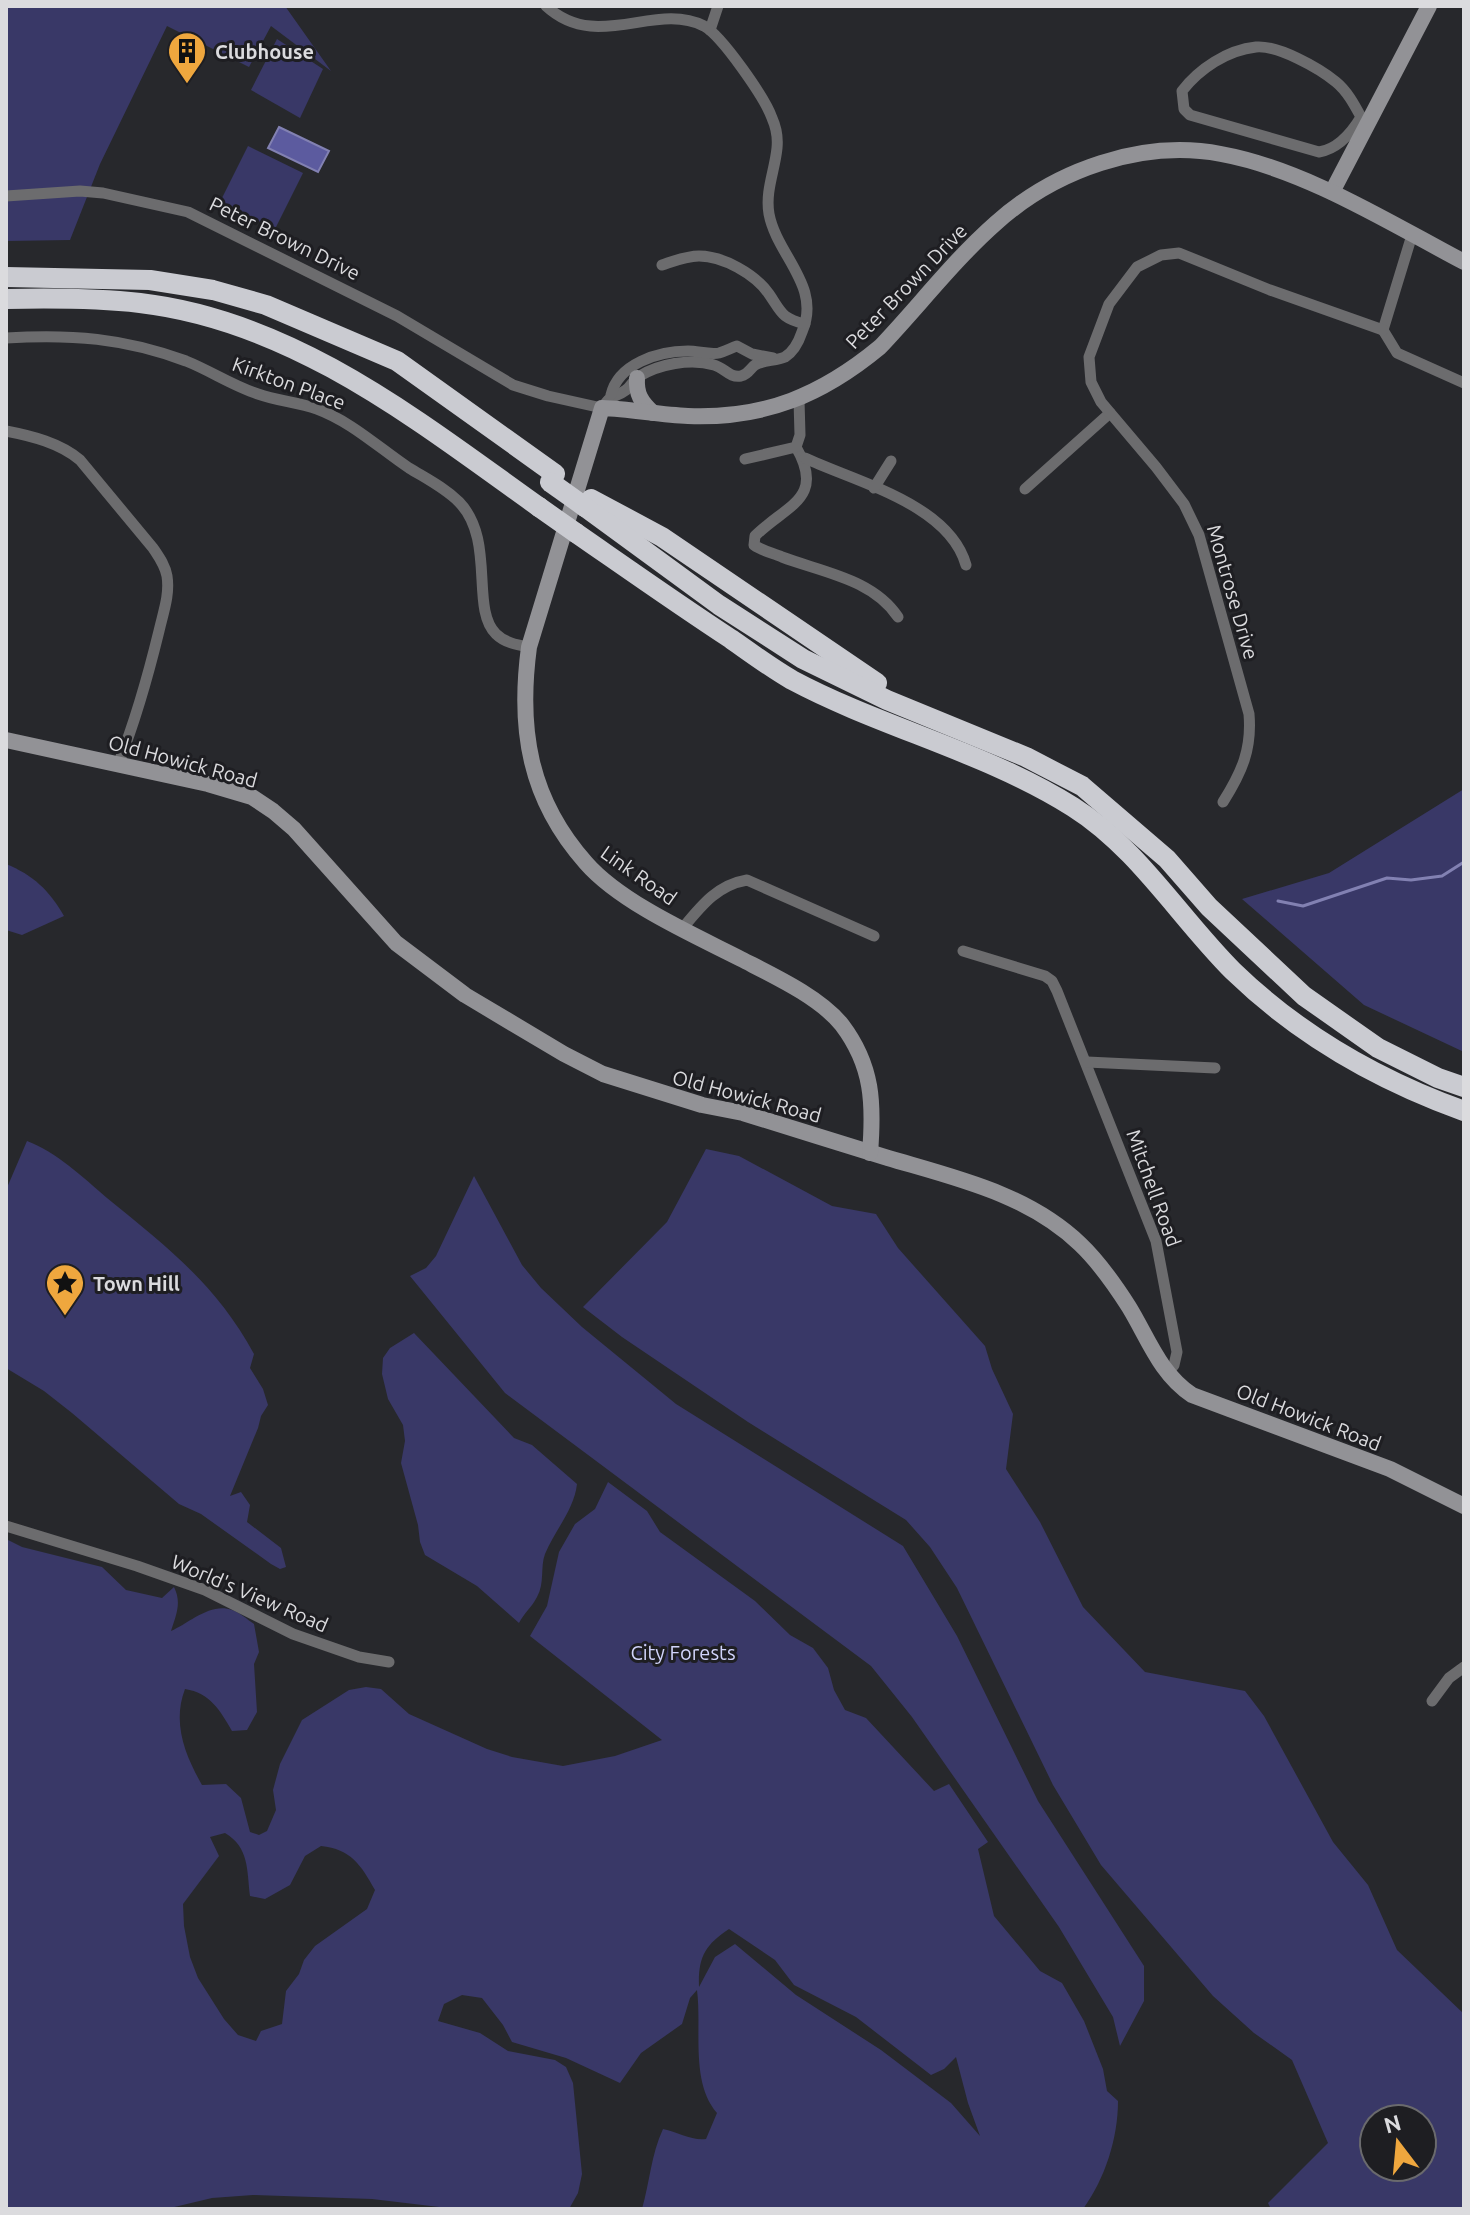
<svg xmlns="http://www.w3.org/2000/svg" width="1470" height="2215" viewBox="0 0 1470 2215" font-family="Ubuntu,sans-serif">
  <rect width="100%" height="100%" fill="#27282c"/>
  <g fill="#393867" fill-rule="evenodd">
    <path d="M6 6H285L331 71 271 26 249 67 167 26 100 164 70 240 6 241Z"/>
    <path d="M277 39 323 69 300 118 251 90Z"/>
    <path d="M248 146 303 173 275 229 220 202Z"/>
    <path d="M1464 789V1052L1364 1005 1242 899 1329 873Z"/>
    <path d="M6 864C33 875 49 890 64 916L22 935 6 930Z"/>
    <path d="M27 1141C56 1152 83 1177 107 1198 167 1247 216 1284 254 1354L250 1368 263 1389 268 1405 261 1416 258 1428 230 1496 241 1492 250 1505 247 1522 281 1548 286 1567 280 1569 271 1564 201 1514 179 1504 72 1413 44 1391 6 1368V1190Z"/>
    <path d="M706 1149 739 1156 832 1206 876 1214 898 1248 985 1346 992 1369 1013 1414 1006 1469 1040 1522 1083 1607 1145 1672 1245 1691 1264 1716 1333 1842 1368 1885 1397 1950 1464 2014V2209H1271L1268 2203 1328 2143 1292 2060 1254 2033 1213 1996 1101 1865 1053 1785 957 1588 930 1547 906 1520 748 1422 622 1337 583 1307 667 1222ZM1374 2119H1422V2167H1374Z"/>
    <path d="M474 1176 522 1265 541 1288 582 1327 676 1404 903 1546 957 1636 1038 1801 1144 1966V2001L1120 2046 1113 2017 1059 1927 912 1717 871 1666 505 1393 410 1276 426 1268 436 1256Z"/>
    <path d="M414 1333 514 1438 532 1445 577 1484C574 1510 555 1530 545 1554 540 1567 545 1583 537 1597 532 1607 524 1613 519 1623L477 1586 425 1555 420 1542 418 1525 401 1463 405 1441 403 1425 388 1399 382 1374 383 1358 390 1348Z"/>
    <path d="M608 1482 647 1511 660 1532 755 1601 790 1635 813 1648 828 1668 834 1690 845 1710 866 1718 934 1791 949 1784 988 1842 978 1849 994 1916 1040 1971 1062 1983 1084 2021 1103 2069 1107 2091 1118 2101C1118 2138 1105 2179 1083 2209H642C650 2181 651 2155 663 2129 678 2132 692 2141 706 2139L717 2113C690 2082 702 2029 697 1990L690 1998 682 2024 641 2053 620 2083 566 2058 512 2042 503 2025 482 1998 462 1995 444 2004 438 2021 480 2033 508 2051 555 2060 566 2067 573 2083 582 2174 578 2193 569 2209H456L372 2199 253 2195 212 2198 166 2209H6V1539L22 1547 102 1567 126 1590 162 1598 174 1587C182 1603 176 1615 171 1631 189 1623 211 1602 232 1610 239 1612 248 1620 254 1624L259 1652 254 1664 257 1712 247 1730 232 1731C220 1710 210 1693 185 1689 172 1723 185 1755 202 1785L226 1784 241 1798 250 1832 259 1835 267 1831 276 1810 273 1790 280 1764 302 1720 349 1690 366 1687 381 1689 409 1714 487 1749 512 1757 563 1766 615 1756 662 1740 530 1636 547 1606 559 1552 575 1524 595 1509ZM225 1833C249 1847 247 1870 250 1896L265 1899 290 1885 305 1856 321 1846C351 1849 361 1865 375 1890L367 1909 315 1946 304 1960 299 1974 286 1991 282 2024 261 2031 256 2041 238 2035 224 2019 198 1978 190 1957 184 1926 183 1904 219 1856 210 1837ZM729 1929 775 1960 794 1985 856 2017 931 2075 944 2069 956 2057 968 2103 980 2136 951 2103 881 2050 796 1995 735 1944 715 1957 699 1987C698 1957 705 1945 729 1929Z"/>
  </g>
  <path fill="#5c5b9f" stroke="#8281b2" stroke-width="2" d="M279 127 329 151 318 172 268 148Z"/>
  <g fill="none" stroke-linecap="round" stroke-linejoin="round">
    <path stroke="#8281b2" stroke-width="3" d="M1278 901 1303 906 1387 878 1411 880 1442 876 1464 862"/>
    <g stroke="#6c6c6e" stroke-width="11">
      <path d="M710 30 718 6"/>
      <path d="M1361 117C1352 132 1338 149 1319 152L1190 115 1184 109 1182 91C1199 69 1227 50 1256 47 1278 45 1319 68 1336 82 1347 91 1354 104 1361 117L1371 120"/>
      <path d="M6 196 80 191 103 193 188 212 397 316 513 385 548 396 602 408C613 392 614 399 626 390 630 387 633 381 638 377 658 364 691 358 714 365 725 368 729 378 741 376 749 374 750 368 755 365 763 360 776 361 785 357 793 352 799 341 802 332 822 286 777 256 769 214 765 191 775 170 777 148 778 138 776 127 772 118 765 98 722 36 704 26 655 1 597 53 546 6"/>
      <path d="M1412 235 1383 330 1397 353 1464 383"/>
      <path d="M662 265C674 261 686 256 699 256 723 256 755 274 769 294 782 313 781 318 805 324"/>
      <path d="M6 338C71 334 124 338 186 361 211 371 233 386 258 394 277 401 298 402 317 409 352 422 379 448 409 468 427 479 445 488 459 502 496 540 470 609 496 634 505 643 518 645 529 647"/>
      <path d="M611 395C618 364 658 351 688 351 698 351 710 355 719 353 726 351 731 348 737 346L752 354 773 358"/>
      <path d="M6 431C32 436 60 443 80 460L153 548C159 557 165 565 167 576 170 595 163 613 159 631 148 676 136 719 119 762"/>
      <path d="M796 447C826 499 786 505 755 536L754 545C762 551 773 553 782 557 822 572 873 579 898 617"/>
      <path d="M805 458C856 482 949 504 966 565"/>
      <path d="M745 459 796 447 800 435 799 400"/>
      <path d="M874 488 891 461"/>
      <path d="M1025 489 1110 413"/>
      <path d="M1223 802C1242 772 1252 749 1249 714L1199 535 1184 504 1156 467 1101 402 1091 382 1089 357 1109 304 1137 267 1161 255 1179 253 1270 290 1383 330"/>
      <path d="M682 929C701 906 717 885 747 880L874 936"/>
      <path d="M963 951 1045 976 1052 981 1057 991 1156 1241 1177 1352 1174 1365 1167 1374"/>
      <path d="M1087 1062 1215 1068"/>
      <path d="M6 1526 137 1566 205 1590 293 1634 359 1657 389 1662"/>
      <path d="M1432 1701 1449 1678 1464 1667"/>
    </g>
    <g stroke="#929296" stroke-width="16">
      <path d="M1332 192 1429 6"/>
      <path d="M637 378C636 394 641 402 653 413"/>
      <path d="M6 740 208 784 252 797 273 811 294 829 396 943 465 995 564 1054 603 1074 702 1105 743 1113C791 1128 840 1143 888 1158 956 1178 1028 1194 1080 1244 1099 1262 1115 1285 1129 1307 1148 1338 1160 1374 1192 1395L1390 1469 1464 1506"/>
      <path d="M870 1153C874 1104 873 1066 842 1025 820 997 772 975 741 959 694 935 621 903 586 863 529 799 518 729 529 647L602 408C631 409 660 415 688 416 765 419 822 395 880 347 919 306 954 260 996 223 1055 170 1142 139 1221 154 1304 169 1390 223 1464 262"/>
    </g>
    <g stroke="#cacbd1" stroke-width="20">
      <path d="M6 277 150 280 213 290 266 305 397 361 555 474"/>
      <path d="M6 299C51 298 96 298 140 303 294 321 418 421 539 507"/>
      <path d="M591 499 662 537 877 683"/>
      <path d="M585 507 719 605 803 659 887 700 1026 757 1082 786 1167 859 1209 907 1304 996 1378 1048 1438 1078 1464 1087"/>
      <path d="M576 533C628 569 679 605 731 639 751 653 771 668 792 680 882 728 986 752 1073 807 1138 848 1179 917 1233 971 1299 1035 1378 1080 1464 1111"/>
    </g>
    <g stroke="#cacbd1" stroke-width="20">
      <path d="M550 482 585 507"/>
      <path d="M539 507 576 533"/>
    </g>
  </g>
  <defs>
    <symbol id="building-pin" viewBox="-11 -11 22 30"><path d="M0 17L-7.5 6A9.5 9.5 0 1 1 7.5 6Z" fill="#efa73e" stroke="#1e1e22"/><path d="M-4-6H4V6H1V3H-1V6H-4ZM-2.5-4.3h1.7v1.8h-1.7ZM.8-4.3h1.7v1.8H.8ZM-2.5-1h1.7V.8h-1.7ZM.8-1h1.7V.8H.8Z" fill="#111"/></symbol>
    <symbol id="sight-pin" viewBox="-11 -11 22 30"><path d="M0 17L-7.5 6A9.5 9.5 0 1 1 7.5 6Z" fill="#efa73e" stroke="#1e1e22"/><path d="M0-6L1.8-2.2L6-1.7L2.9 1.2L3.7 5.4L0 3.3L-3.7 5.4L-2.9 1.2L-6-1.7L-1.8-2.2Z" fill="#111"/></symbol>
  </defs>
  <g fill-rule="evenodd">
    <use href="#building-pin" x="165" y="29" width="44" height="60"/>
    <use href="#sight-pin" x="43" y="1261" width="44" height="60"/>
  </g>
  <g text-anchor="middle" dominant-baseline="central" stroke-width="6" stroke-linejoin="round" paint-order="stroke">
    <g font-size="20" font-weight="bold" fill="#dbdbde" stroke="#1e1e22" text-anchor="start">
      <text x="215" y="51">Clubhouse</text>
      <text x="93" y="1283">Town Hill</text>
    </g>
    <g font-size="20" fill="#dbdbde" stroke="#1e1e22">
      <text transform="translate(285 238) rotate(26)">Peter Brown Drive</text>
      <text transform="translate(906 286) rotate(-46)">Peter Brown Drive</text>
      <text transform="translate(289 383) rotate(20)">Kirkton Place</text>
      <text transform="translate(1233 592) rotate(74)">Montrose Drive</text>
      <text transform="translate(183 761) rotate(15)">Old Howick Road</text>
      <text transform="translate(639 875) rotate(35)">Link Road</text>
      <text transform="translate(747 1096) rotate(15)">Old Howick Road</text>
      <text transform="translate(1154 1188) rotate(70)">Mitchell Road</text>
      <text transform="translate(1309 1417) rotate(21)">Old Howick Road</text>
      <text transform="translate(250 1593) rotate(23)">World's View Road</text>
    </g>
    <g font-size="20" fill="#d1d4fb" stroke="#1e1e22">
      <text x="683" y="1652">City Forests</text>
    </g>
  </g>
  <rect width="1470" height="2215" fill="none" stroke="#dbdbde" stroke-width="16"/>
  <g transform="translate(1398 2143) rotate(344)"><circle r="38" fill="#1e1e22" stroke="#6a6a6d" stroke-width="2"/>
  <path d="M0-6L14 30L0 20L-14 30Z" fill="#efa73e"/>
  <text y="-12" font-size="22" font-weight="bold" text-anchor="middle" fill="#dbdbde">N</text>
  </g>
</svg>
